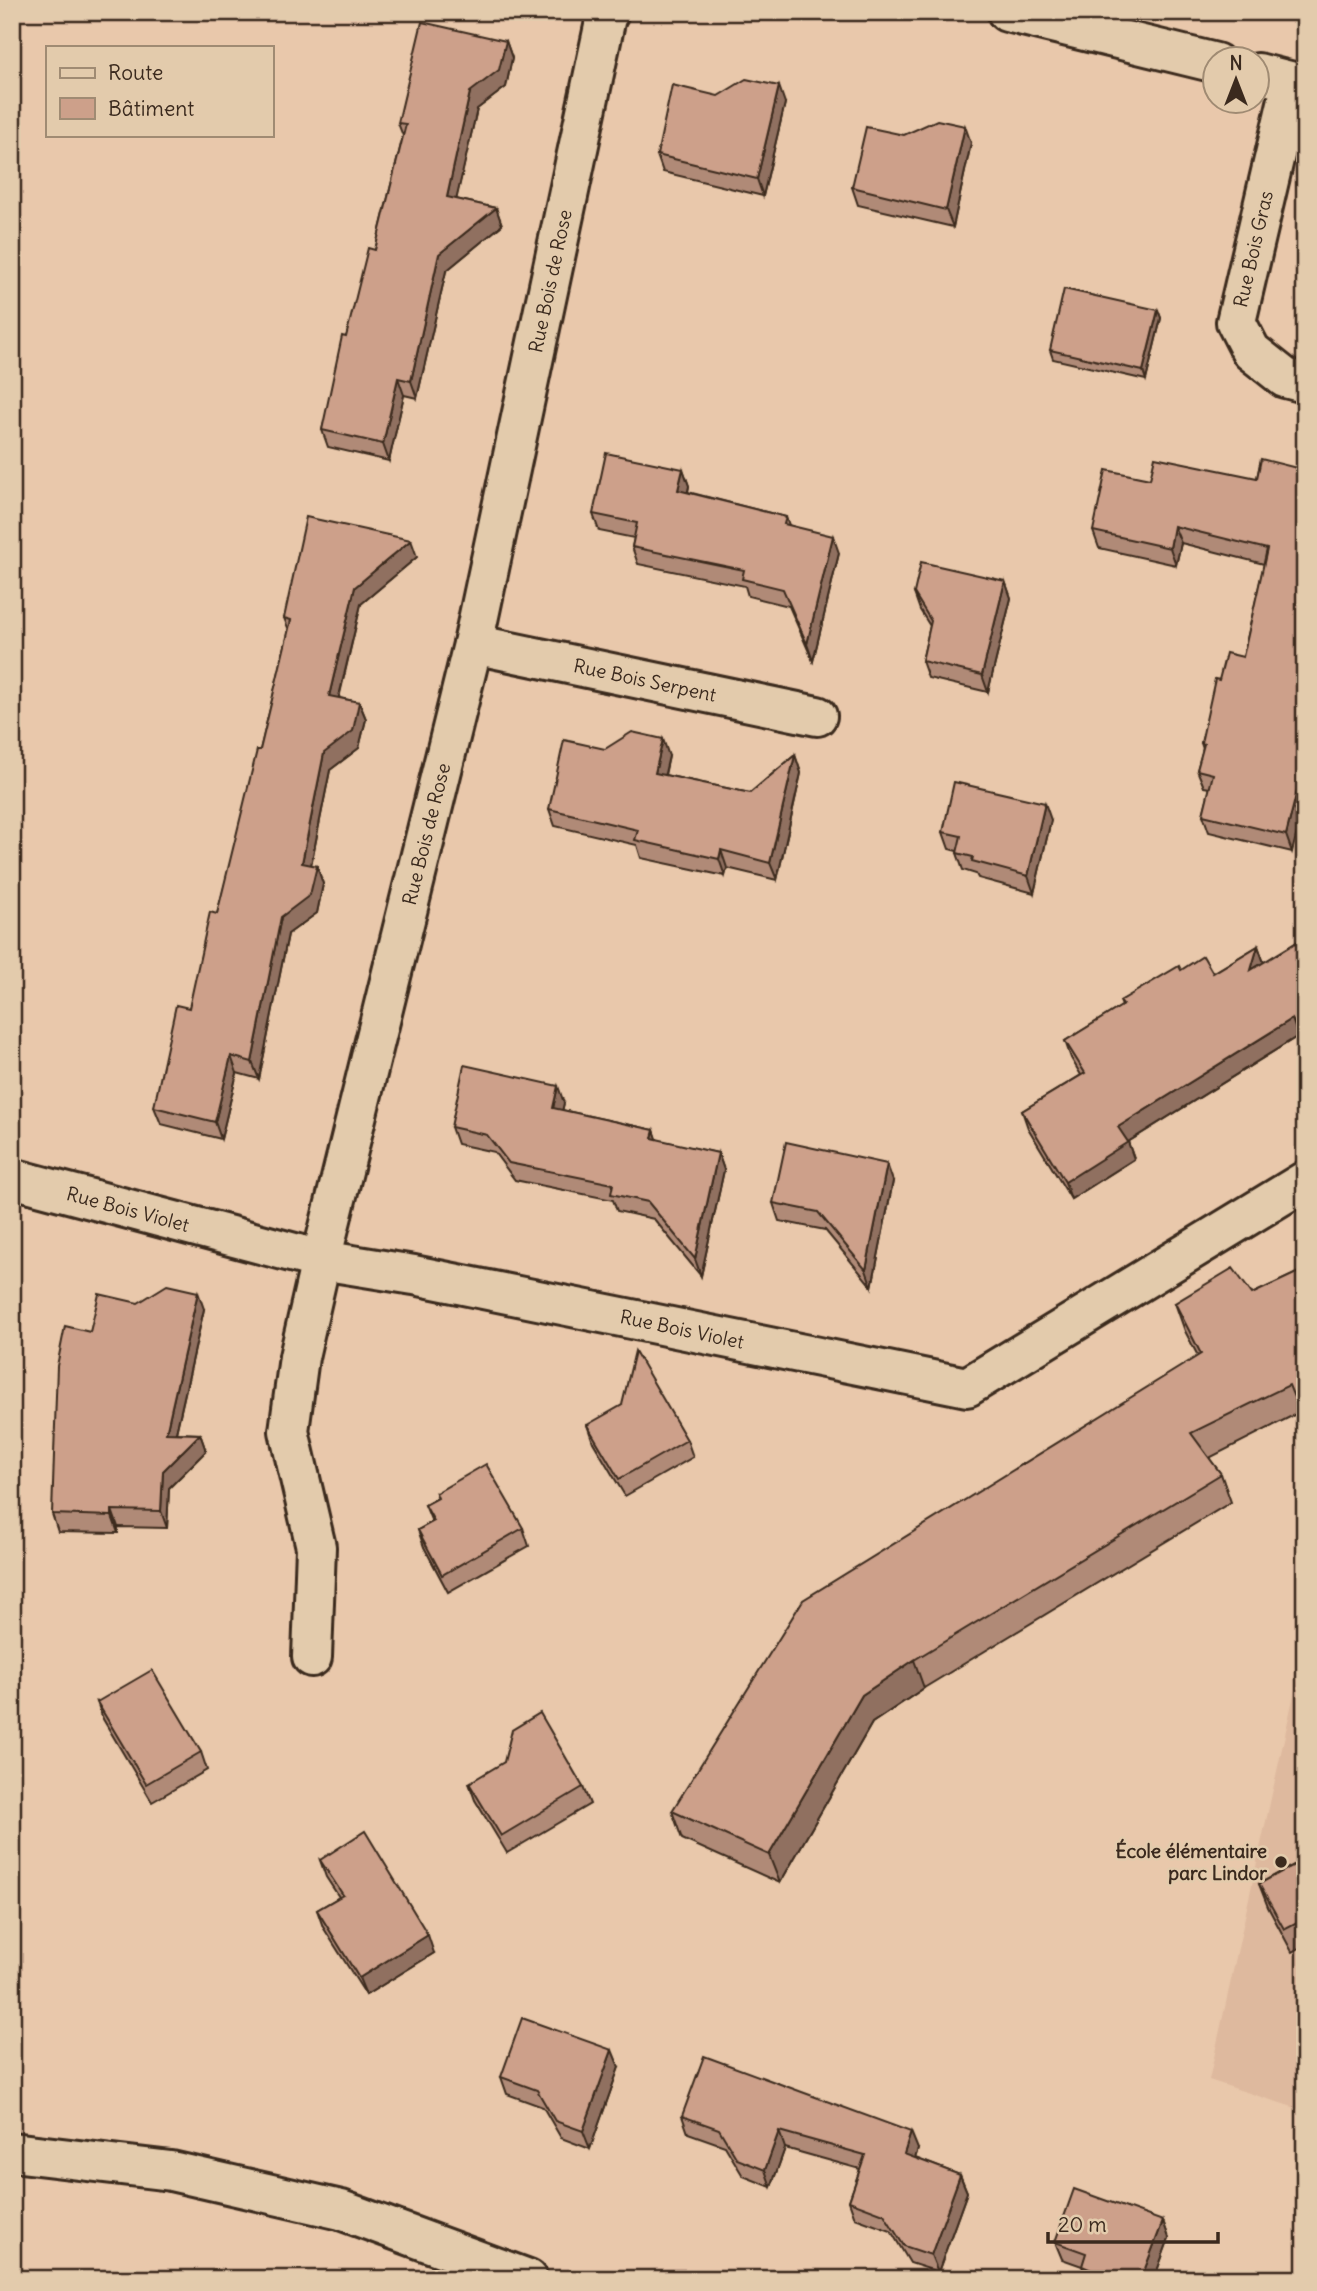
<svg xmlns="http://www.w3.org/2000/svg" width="1317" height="2291" viewBox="0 0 1317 2291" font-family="Delius,sans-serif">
  <rect width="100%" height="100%" fill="#e9c8ab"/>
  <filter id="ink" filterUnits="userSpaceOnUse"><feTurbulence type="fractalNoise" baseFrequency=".0143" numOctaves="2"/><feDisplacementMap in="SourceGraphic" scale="14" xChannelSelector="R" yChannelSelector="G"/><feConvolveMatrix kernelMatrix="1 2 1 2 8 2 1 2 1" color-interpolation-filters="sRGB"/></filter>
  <g filter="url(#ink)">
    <path fill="#deb99e" d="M1305 1644V2111L1209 2080Z"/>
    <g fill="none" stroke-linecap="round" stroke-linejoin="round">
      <defs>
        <g id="minor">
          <path d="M1007 12 1216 63"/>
          <path d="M1258 73 1305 85"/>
          <path d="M1292 82 1236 322 1251 351 1285 378 1305 383"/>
          <path d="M473 644 817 716"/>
          <path d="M12 1178 321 1260 414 1275 967 1387 1305 1181"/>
          <path d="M312 1657 316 1547 289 1431 299 1357 321 1260 473 644 606 17 609 12"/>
          <path d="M12 2152 171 2171 341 2210 528 2279"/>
        </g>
      </defs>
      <use href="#minor" stroke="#3b2a1e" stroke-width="44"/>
      <use href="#minor" stroke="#e3cbac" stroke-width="38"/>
    </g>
    <g fill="#b08a77" stroke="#3b2a1e" stroke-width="2">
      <path d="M506 41 512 58 506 87 477 109 456 199 496 208 502 225 446 271 417 398 404 395 389 461 328 447 322 430 346 337 375 250 403 136 398 123Z"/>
      <path d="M718 96 785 103 763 196 663 172 657 155Z"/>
      <path d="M904 135 971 143 953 227 858 205 852 187Z"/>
      <path d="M1158 310 1161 318 1146 380 1053 359 1050 350Z"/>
      <path d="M1261 459 1292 852 1209 832 1203 815 1210 788 1204 787 1197 770 1203 749 1201 743 1219 680 1243 657 1264 564 1181 543 1176 565 1099 548 1093 531 1150 479 1257 478Z"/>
      <path d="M683 469 689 486 688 492 786 517 789 525 839 553 813 661 789 606 748 596 745 586 638 564 632 547 634 538 599 531 593 514Z"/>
      <path d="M417 557 361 604 339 698 359 702 366 719 359 748 330 770 311 865 317 866 323 884 317 913 288 934 259 1079 237 1073 221 1139 161 1124 154 1107 189 1008 217 914 260 750 289 630 284 618Z"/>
      <path d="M1005 581 1011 598 988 692 928 678 922 661 930 626 920 610 914 593Z"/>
      <path d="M605 749 669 756 665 775 750 793 795 755 801 773 777 880 727 868 725 876 641 858 637 845 555 826 549 809Z"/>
      <path d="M1051 820 1034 893 978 878 976 874 963 870 957 853V851L949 849 943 832Z"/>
      <path d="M1305 937V1048L1298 1036 1128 1142 1134 1159 1071 1199 1028 1128 1022 1111 1081 1075 1071 1058 1065 1041 1122 1006 1120 1001 1181 970 1213 973 1258 946 1264 963Z"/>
      <path d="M564 1103 562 1110 654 1130 657 1140 718 1153 724 1170 701 1276 654 1219 617 1211 613 1200 515 1180 494 1152 457 1144 451 1127Z"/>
      <path d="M893 1181 872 1287 825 1230 779 1221 773 1203Z"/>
      <path d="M1305 1269V1426L1300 1412 1209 1458 1221 1474 1231 1502 924 1688 872 1723 780 1883 682 1839 672 1811 1198 1356 1185 1331 1175 1303 1252 1294Z"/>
      <path d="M138 1303 204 1309 176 1433 200 1434 206 1451 169 1488 167 1528 118 1527V1533L58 1532 52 1514 90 1332Z"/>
      <path d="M587 1425 687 1440 693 1457 625 1496 593 1442Z"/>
      <path d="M436 1493 523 1528 529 1546 448 1592 424 1547 418 1530 432 1522 425 1505 438 1498Z"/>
      <path d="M97 1702 201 1752 207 1770 152 1802 103 1719Z"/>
      <path d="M469 1783 583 1787 590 1804 507 1853 475 1800Z"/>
      <path d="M1305 1859V1945L1292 1952 1268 1907 1259 1884Z"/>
      <path d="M320 1860 434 1953 366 1995 323 1927 317 1910 339 1897 326 1877Z"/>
      <path d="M619 2067 590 2149 561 2138 543 2107 507 2094 501 2077Z"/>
      <path d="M682 2116 918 2149 915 2158 960 2175 967 2192 938 2272 910 2263 891 2231 855 2218 849 2201 860 2169 785 2148 771 2187 743 2176 725 2146 688 2133Z"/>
      <path d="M1163 2221 1169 2238 1154 2279H1086L1082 2266 1062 2259 1055 2242Z"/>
    </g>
    <g fill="#907061" stroke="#3b2a1e" stroke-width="2">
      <path d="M506 41 512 58 506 87 477 109 453 214 447 197 470 92Z"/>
      <path d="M779 86 785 103 763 196 757 179Z"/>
      <path d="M965 126 971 143 953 227 946 210Z"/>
      <path d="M496 208 502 225 446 271 417 398 411 381 439 254Z"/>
      <path d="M1158 310 1161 318 1146 380 1143 371Z"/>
      <path d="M398 378 404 395 389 461 383 444Z"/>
      <path d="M683 469 689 486 684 507 678 490Z"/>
      <path d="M1174 526 1181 543 1176 565 1170 548Z"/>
      <path d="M833 536 839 553 813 661 807 644Z"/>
      <path d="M411 540 417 557 361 604 335 713 329 696 355 587Z"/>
      <path d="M1005 581 1011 598 988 692 982 675Z"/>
      <path d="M359 702 366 719 359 748 330 770 308 880 302 863 324 753Z"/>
      <path d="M663 739 669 756 661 790 655 773Z"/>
      <path d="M795 755 801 773 777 880 770 863Z"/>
      <path d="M1305 759V801L1292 852 1286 835Z"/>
      <path d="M1045 803 1051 820 1034 893 1028 876Z"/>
      <path d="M721 850 727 868 725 876 719 859Z"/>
      <path d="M317 866 323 884 317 913 288 934 259 1079 252 1062 281 917Z"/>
      <path d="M1258 946 1264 963 1251 970Z"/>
      <path d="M1292 1019 1298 1036 1128 1142 1134 1159 1071 1199 1065 1182 1118 1127Z"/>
      <path d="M1305 1033V1046L1301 1035Z"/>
      <path d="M231 1056 237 1073 221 1139 215 1122Z"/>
      <path d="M558 1086 564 1103 559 1125 553 1108Z"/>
      <path d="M654 1130 660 1147 652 1138Z"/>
      <path d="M718 1153 724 1170 701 1276 695 1259Z"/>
      <path d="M887 1164 893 1181 872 1287 866 1270Z"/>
      <path d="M198 1292 204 1309 172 1450 166 1433Z"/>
      <path d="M200 1434 206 1451 169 1488 167 1528 161 1511 163 1471Z"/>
      <path d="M112 1510 118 1527V1533L112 1516Z"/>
      <path d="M914 1660 924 1688 872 1723 780 1883 769 1855 862 1695Z"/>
      <path d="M428 1935 434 1953 366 1995 359 1978Z"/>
      <path d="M612 2050 619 2067 590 2149 583 2131Z"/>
      <path d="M779 2131 785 2148 771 2187 765 2170Z"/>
      <path d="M911 2132 918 2149 911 2171 904 2154Z"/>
      <path d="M960 2175 967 2192 938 2272 931 2255Z"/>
      <path d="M1163 2221 1169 2238 1154 2279H1141Z"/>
    </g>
    <g fill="#cda08a" stroke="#3b2a1e" stroke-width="2">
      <path d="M422 22 506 41 499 70 470 92 447 197 496 208 439 254 411 381 398 378 383 444 322 430 342 336 346 337 368 248 375 250 406 124 398 123Z"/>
      <path d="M746 79 779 86 757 179 657 155 672 85 718 96Z"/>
      <path d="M937 120 965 126 946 210 852 187 866 127 904 135Z"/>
      <path d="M1064 289 1158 310 1143 371 1050 350Z"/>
      <path d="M606 453 683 469 678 490 786 517 784 524 833 536 807 644 783 589 742 579 744 570 632 547 637 523 593 514Z"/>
      <path d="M1155 457 1257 478 1261 459 1305 470V759L1286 835 1203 815 1213 774 1197 770 1204 744 1201 743 1215 679 1219 680 1226 653 1243 657 1267 549 1174 526 1170 548 1093 531 1106 470 1150 479Z"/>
      <path d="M306 517 411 540 355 587 329 696 359 702 353 731 324 753 302 863 317 866 310 895 281 917 252 1062 231 1056 215 1122 154 1107 176 1005 189 1008 210 912 217 914 257 750H260L291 620 284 618Z"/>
      <path d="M921 562 1005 581 982 675 922 661 931 621 914 593Z"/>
      <path d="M632 732 663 739 655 773 750 793 795 755 770 863 721 850 719 859 635 840 638 830 549 809 564 740 605 749Z"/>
      <path d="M954 782 1045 803 1028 876 972 861 973 857 957 853 961 836 943 832Z"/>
      <path d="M1305 937V1033L1301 1035 1292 1019 1118 1127 1128 1142 1065 1182 1022 1111 1085 1073 1065 1041 1123 1005 1120 1001 1179 966 1181 970 1203 956 1213 973 1258 946 1251 970Z"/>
      <path d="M464 1065 558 1086 553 1108 654 1130 652 1138 718 1153 695 1259 648 1202 611 1194 613 1184 509 1163 487 1135 451 1127Z"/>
      <path d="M786 1142 887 1164 866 1270 818 1212 773 1203Z"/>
      <path d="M1233 1268 1252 1294 1305 1269V1403L1298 1407 1289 1385 1191 1433 1221 1474 914 1660 862 1695 769 1855 672 1811 803 1600 1201 1354 1175 1303Z"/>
      <path d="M167 1285 198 1292 166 1433 200 1434 163 1471 161 1511 112 1510V1516L52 1514 57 1366 65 1326 90 1332 99 1294 138 1303Z"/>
      <path d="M635 1351 687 1440 619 1479 587 1425 622 1405Z"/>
      <path d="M486 1464 523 1528 442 1575 418 1530 434 1521 425 1505 438 1498 436 1493Z"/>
      <path d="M152 1670 201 1752 146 1784 97 1702Z"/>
      <path d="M540 1713 583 1787 501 1836 469 1783 504 1762 512 1730Z"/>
      <path d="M365 1831 428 1935 359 1978 317 1910 343 1895 320 1860Z"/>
      <path d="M1305 1859V1918L1284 1929 1259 1884Z"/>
      <path d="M522 2018 612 2050 583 2131 555 2121 537 2090 501 2077Z"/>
      <path d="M704 2056 911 2132 904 2154 960 2175 931 2255 904 2246 884 2214 849 2201 865 2155 779 2131 765 2170 737 2159 719 2129 682 2116Z"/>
      <path d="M1074 2189 1163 2221 1141 2279 1092 2278 1094 2271 1082 2266 1086 2253 1055 2242Z"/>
    </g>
  </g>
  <circle fill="#3b2a1e" stroke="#e3cbac" stroke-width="2.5" cx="1281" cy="1862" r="7"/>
  <g text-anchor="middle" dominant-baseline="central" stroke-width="5" stroke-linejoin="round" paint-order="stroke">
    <g font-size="19" fill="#3b2a1e" stroke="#e3cbac">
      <text transform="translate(1253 249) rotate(-77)">Rue Bois Gras</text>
      <text transform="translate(550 281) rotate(-78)">Rue Bois de Rose</text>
      <text transform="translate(645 680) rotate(12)">Rue Bois Serpent</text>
      <text transform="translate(426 834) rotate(-76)">Rue Bois de Rose</text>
      <text transform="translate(128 1209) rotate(15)">Rue Bois Violet</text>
      <text transform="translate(682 1329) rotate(12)">Rue Bois Violet</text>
    </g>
    <g font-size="19" font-weight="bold" fill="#3b2a1e" stroke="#e3cbac" text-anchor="end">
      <text x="1267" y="1851">École élémentaire<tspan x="1267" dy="22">parc Lindor</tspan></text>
    </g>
  </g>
  <rect width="1317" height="2291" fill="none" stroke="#e3cbac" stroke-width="42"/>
  <rect x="21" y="21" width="1275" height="2249" fill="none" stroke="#3b2a1e" stroke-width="2.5" filter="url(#ink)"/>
  <rect x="46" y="46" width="228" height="91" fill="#e3cbac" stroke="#a08b73" stroke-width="2"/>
  <rect x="60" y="68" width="35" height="10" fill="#e3cbac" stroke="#a08b73" stroke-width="2"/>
  <text x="108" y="80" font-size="21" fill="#3b2a1e">Route</text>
  <rect x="60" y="98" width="35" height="21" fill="#cda08a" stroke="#a08b73" stroke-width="2"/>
  <text x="108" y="116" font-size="21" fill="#3b2a1e">Bâtiment</text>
  <g transform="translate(1236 80)"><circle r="33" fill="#e3cbac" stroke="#a08b73" stroke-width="2"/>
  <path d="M0-5L12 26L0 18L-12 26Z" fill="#3b2a1e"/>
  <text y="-10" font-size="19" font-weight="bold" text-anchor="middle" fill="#3b2a1e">N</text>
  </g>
  <path d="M1048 2232v10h170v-10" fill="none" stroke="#3b2a1e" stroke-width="3.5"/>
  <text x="1058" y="2232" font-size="21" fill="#3b2a1e" stroke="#e3cbac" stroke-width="5" paint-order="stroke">20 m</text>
</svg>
